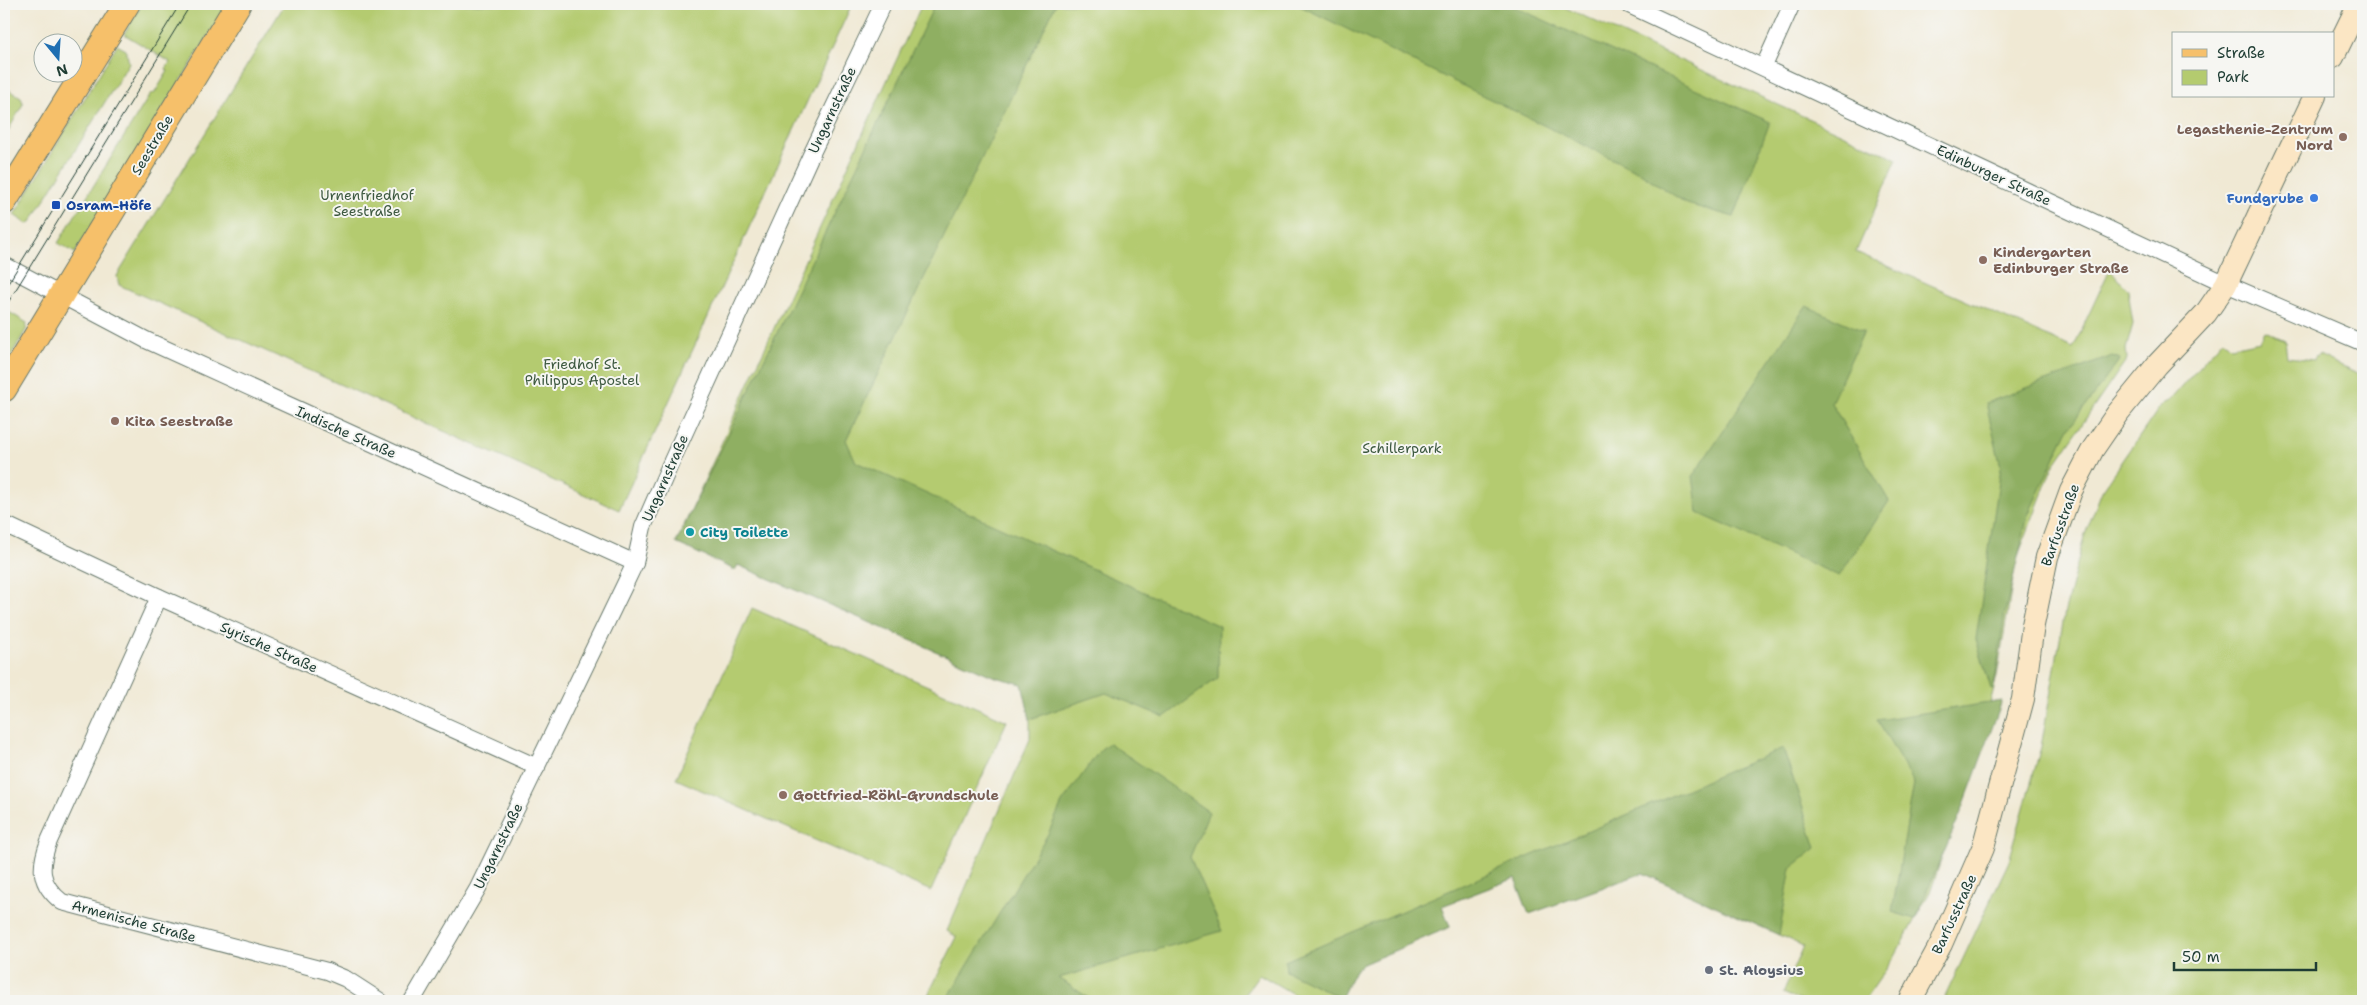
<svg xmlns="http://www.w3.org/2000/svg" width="2367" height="1005" viewBox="0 0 2367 1005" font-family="'Shantell Sans',sans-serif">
  <rect width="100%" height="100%" fill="#f6f6f2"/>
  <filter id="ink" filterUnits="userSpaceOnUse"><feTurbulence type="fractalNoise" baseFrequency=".02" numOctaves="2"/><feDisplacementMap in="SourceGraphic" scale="10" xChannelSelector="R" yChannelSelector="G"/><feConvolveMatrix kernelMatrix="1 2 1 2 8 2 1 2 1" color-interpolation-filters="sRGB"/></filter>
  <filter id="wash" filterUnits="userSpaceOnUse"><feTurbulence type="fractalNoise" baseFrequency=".0096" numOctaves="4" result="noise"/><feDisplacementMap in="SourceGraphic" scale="20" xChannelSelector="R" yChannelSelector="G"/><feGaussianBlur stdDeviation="1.12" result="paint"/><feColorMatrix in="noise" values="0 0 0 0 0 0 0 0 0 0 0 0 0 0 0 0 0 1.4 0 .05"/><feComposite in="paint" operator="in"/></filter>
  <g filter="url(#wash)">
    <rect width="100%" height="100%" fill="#f0e9d4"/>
    <g fill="#b4cb6f" stroke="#6a8452">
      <path d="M142 4H228L75 253 58 243 151 93 154 94 168 71 166 69 170 62 124 34Z"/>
      <path d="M285 4H852L619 510 119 285 117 276Z"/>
      <path d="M922 4H1557L1897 159 1856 252 2073 348 2110 269 2128 290 2133 324 2126 349 2127 359 2052 468 2016 561 1997 676 1977 754 1931 890 1892 961 1864 1001H1801L1783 993 1803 946 1643 873 1529 914 1515 878 1442 906 1450 927 1363 964 1355 970 1339 1001H1305L1259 974 1240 1001H925L957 937 947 931 1030 739V719L1023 684 995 677 738 565 735 570 676 543Z"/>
      <path d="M117 45 126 50 129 63 31 222 27 224 14 215Z"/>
      <path d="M9 90 21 97 23 104 4 138V91Z"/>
      <path d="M4 309 27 323 26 330 4 367Z"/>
      <path d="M2265 331 2285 340 2287 357 2314 360 2315 357 2319 355 2363 376V1001H1943L2009 861 2041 747 2065 611 2084 537 2102 491 2162 404 2170 400 2223 339 2231 347 2260 341Z"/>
      <path d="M752 608 1007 721 931 891 676 779Z"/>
    </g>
    <g fill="#8faf62" stroke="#57764b">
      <path d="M935 4H1056L846 440 856 462 1219 626 1218 678 1164 717 1106 693 1030 719 1022 684 995 677 738 565 735 570 676 543Z"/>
      <path d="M1296 4H1508L1770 122 1734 217 1687 204 1639 172Z"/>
      <path d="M1806 306 1864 331 1831 403 1889 501 1839 576 1698 513 1693 476Z"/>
      <path d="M2113 356 2120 359 2067 431 2028 515 2005 612 1994 688 1991 689 1976 639 2001 467 1986 403Z"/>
      <path d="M2002 701 1962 810 1915 919 1892 912 1914 783 1877 720Z"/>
      <path d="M1109 743 1209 812 1190 857 1222 931 1059 978 1093 1001H946L1048 834 1062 803 1100 750Z"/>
      <path d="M1783 748 1816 848 1791 868 1779 935 1643 873 1529 914 1515 878 1442 906 1450 927 1363 964 1355 970 1341 998 1286 971 1285 961Z"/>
    </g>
  </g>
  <g filter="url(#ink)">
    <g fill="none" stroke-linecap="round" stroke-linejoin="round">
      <defs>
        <g id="street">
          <path d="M1627 4 2226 284 2363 343"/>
          <path d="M1764 66 1792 4"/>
          <path d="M4 265 146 340 635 563"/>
          <path d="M4 524 159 597 537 767"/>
          <path d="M159 597 49 841C39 867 39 884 62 902L327 971 346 979 380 1001"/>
          <path d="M412 1001 478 888 625 584 635 563 643 527 670 465 811 155 883 4"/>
        </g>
        <g id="secondary">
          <path d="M2333 57 2359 4"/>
          <path d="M1910 1001 1941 944 1983 848 2023 699 2033 625 2047 557 2071 491 2093 449 2117 414 2157 365 2206 313 2226 284 2315 96"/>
        </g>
        <g id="primary">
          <path d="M4 202 127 4"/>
          <path d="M4 389 238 4"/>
        </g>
      </defs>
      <use href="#street" stroke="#68796c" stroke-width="18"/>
      <use href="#secondary" stroke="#68796c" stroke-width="24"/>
      <use href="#primary" stroke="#68796c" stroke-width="27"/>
      <use href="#street" stroke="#fff" stroke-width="16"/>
      <use href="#secondary" stroke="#fbe6c4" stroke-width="22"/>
      <use href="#primary" stroke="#f6c06b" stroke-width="25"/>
      <g stroke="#1f3d34" stroke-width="1">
        <path d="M4 290 180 4"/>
        <path d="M4 309 191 4"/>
      </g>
    </g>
  </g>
  <g fill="#8d6e63" stroke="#f6f6f2" stroke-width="2">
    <circle cx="2343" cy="137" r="5"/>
    <circle cx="1983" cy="260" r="5"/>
    <circle cx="115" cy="421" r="5"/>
    <circle cx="783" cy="795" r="5"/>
  </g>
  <circle fill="#3f7fe0" stroke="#f6f6f2" stroke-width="2" cx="2314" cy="198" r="5"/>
  <rect fill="#1a4fb4" stroke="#f6f6f2" stroke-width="2" x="51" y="200" width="10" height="10" rx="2.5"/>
  <circle fill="#0f9aa8" stroke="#f6f6f2" stroke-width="2" cx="690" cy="532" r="5"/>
  <circle fill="#6b7280" stroke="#f6f6f2" stroke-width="2" cx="1709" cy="970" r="5"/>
  <g text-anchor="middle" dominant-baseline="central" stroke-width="4" stroke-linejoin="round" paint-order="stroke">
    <g font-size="14" fill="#1f3d34" stroke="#f6f6f2">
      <text transform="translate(832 110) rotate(-65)">Ungarnstraße</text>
      <text transform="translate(152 145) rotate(-59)">Seestraße</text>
      <text transform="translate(1994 175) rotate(25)">Edinburger Straße</text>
      <text transform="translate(346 432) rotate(24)">Indische Straße</text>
      <text transform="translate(665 478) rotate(-66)">Ungarnstraße</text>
      <text transform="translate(2060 525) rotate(-70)">Barfusstraße</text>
      <text transform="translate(269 647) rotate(24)">Syrische Straße</text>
      <text transform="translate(498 846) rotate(-64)">Ungarnstraße</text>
      <text transform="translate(1954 914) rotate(-65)">Barfusstraße</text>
      <text transform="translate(134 921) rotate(15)">Armenische Straße</text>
    </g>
    <g font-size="14" font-weight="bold" fill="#785e54" stroke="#f6f6f2" text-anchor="start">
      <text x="2333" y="129" text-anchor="end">Legasthenie-Zentrum<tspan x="2333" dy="16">Nord</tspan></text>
      <text x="1993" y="252">Kindergarten<tspan x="1993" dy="16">Edinburger Straße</tspan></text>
      <text x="125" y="421">Kita Seestraße</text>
      <text x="793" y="795">Gottfried-Röhl-Grundschule</text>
    </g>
    <g font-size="14" fill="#3d5940" stroke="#f6f6f2">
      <text x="367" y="195">Urnenfriedhof<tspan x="367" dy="16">Seestraße</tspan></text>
      <text x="582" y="364">Friedhof St.<tspan x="582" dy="16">Philippus Apostel</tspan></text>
      <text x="1402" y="448">Schillerpark</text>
    </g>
    <g font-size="14" font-weight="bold" fill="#366cbe" stroke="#f6f6f2" text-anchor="end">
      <text x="2304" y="198">Fundgrube</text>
    </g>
    <g font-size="14" font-weight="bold" fill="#164399" stroke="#f6f6f2" text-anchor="start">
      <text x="66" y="205">Osram-Höfe</text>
    </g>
    <g font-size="14" font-weight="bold" fill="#0d838f" stroke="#f6f6f2" text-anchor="start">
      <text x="700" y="532">City Toilette</text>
    </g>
    <g font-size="14" font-weight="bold" fill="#5b616d" stroke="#f6f6f2" text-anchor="start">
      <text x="1719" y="970">St. Aloysius</text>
    </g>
  </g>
  <rect width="2367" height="1005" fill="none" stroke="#f6f6f2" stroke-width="20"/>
  <rect x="2172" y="32" width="162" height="65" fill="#f6f6f2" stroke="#a0aca6"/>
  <rect x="2182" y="49" width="25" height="8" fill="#f6c06b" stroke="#a0aca6"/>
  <text x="2217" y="58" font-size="15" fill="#1f3d34">Straße</text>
  <rect x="2182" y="70" width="25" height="15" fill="#b4cb6f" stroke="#a0aca6"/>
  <text x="2217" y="82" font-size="15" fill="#1f3d34">Park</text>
  <g transform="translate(58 58) rotate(162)"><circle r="24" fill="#f6f6f2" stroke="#a0aca6"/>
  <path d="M0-4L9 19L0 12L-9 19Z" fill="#1f6fb2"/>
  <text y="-8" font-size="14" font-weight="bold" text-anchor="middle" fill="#1f3d34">N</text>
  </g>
  <path d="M2174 962v8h142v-8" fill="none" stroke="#1f3d34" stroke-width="2.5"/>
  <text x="2182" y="962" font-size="15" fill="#1f3d34" stroke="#f6f6f2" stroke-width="4" paint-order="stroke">50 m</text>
</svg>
